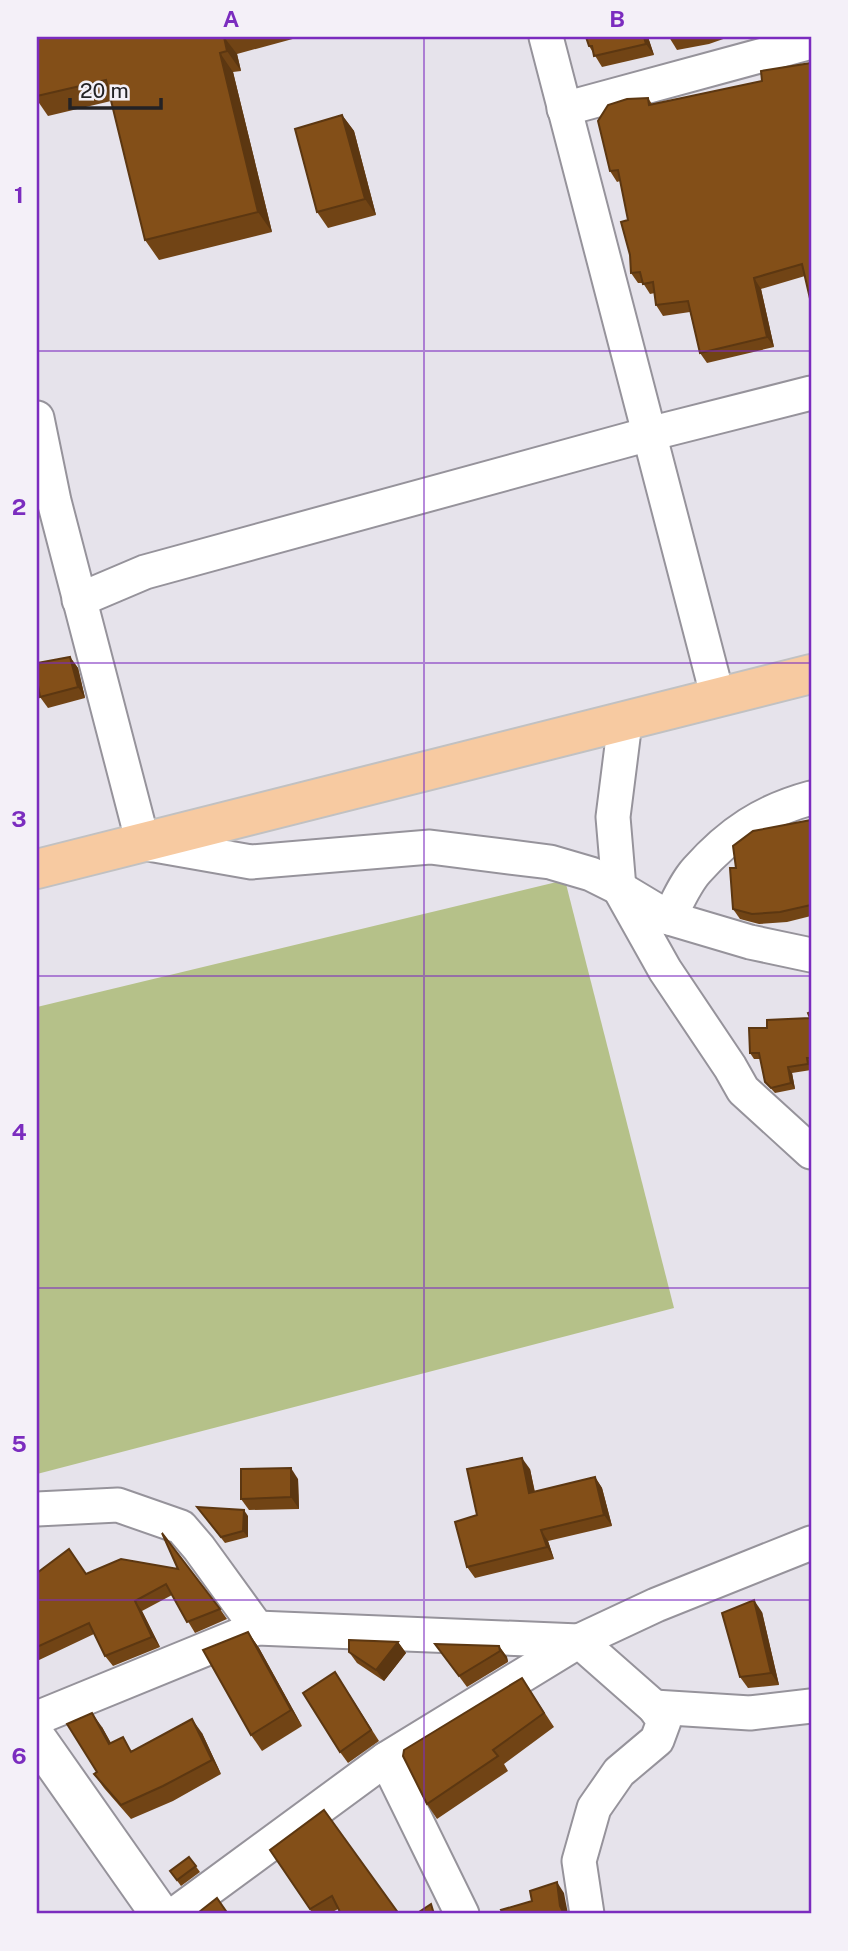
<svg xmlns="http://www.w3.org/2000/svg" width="848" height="1951" viewBox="0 0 848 1951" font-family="'Public Sans',sans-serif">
  <rect width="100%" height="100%" fill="#e6e3eb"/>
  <path fill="#b5c189" d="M565 880 674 1308 37 1474V1007Z"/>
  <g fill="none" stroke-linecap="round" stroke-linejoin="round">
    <defs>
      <g id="street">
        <path d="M546 37 718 698"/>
        <path d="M564 109 811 42"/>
        <path d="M37 418 54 501 143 843 251 862 430 847 550 862 591 874 619 888 669 918 750 942 811 955"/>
        <path d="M79 600 145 572 649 434 811 393"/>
        <path d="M625 722 613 817 619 888 665 970 730 1067 743 1090 811 1152"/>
        <path d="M669 918C677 903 685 883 697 870 730 833 763 811 811 798"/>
        <path d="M37 1509 118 1505 181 1527 199 1548 257 1628"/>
        <path d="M654 1707 750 1713 811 1706"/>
        <path d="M37 1718 257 1628 579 1641 654 1707 664 1721 657 1740 619 1772 594 1808 579 1861 587 1914"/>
        <path d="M386 1759 462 1914"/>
        <path d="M175 1914 386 1759 579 1641 656 1605 811 1543"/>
      </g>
      <path id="secondary" d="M37 1739 160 1914"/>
      <path id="highway" d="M37 869 811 674"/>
    </defs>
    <use href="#street" stroke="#96939b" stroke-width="37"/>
    <use href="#secondary" stroke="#96939b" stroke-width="42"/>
    <use href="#highway" stroke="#c1c1c2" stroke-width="42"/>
    <use href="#street" stroke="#fff" stroke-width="33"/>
    <use href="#secondary" stroke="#fff" stroke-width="38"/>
    <use href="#highway" stroke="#f7caa1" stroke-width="38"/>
  </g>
  <g fill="#714415">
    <path d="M37 37H300L237 54 241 71 233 72 272 232 159 260 145 240 111 101 48 116 37 100Z"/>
    <path d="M648 37 654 55 602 67 589 46Z"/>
    <path d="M669 37H729L709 44 677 50Z"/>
    <path d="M762 81 805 276 761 289 774 347 707 363 700 353 690 312 663 316 656 305 655 293 650 294 643 283H638L631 273 628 220 620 181 617 182 610 171 648 98 652 104Z"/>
    <path d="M342 115 354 131 376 215 328 228 317 212Z"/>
    <path d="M70 657 78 668 85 698 48 708 40 697Z"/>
    <path d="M811 820V916L787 922 759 924 740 919 733 909Z"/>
    <path d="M811 1012V1070L792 1073 795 1089 775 1093 765 1082 760 1059H754L750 1053 767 1028 810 1018Z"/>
    <path d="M530 1469 535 1492 595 1477 602 1488 612 1526 548 1541 554 1559 475 1578 467 1567 477 1515Z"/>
    <path d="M298 1479 299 1509 249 1510 241 1499Z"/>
    <path d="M197 1507 248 1516V1537L225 1543Z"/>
    <path d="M121 1559 220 1609 227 1619 195 1633 172 1595 142 1611 160 1647 113 1666 105 1656 94 1634 37 1661V1573L86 1574Z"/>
    <path d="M762 1612 779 1685 748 1688 740 1677Z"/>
    <path d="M248 1632 259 1648 302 1726 262 1751 251 1735Z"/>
    <path d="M398 1642 406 1653 384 1681 357 1663 349 1652Z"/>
    <path d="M435 1644 499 1646 507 1657 508 1662 467 1687Z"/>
    <path d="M522 1678 554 1727 504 1764 508 1771 437 1819 427 1804Z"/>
    <path d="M342 1683 379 1741 348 1763 340 1752Z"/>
    <path d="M102 1727 111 1743 133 1751 202 1733 221 1774 173 1801 131 1819 104 1788 94 1774 97 1772Z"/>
    <path d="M324 1810 338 1909 329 1914H313L270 1850Z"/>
    <path d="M189 1857 200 1872 181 1886 170 1871Z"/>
  </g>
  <g fill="#5c3711">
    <path d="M224 37 237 54 241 71 227 51Z"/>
    <path d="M644 37H648L654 55 646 44Z"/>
    <path d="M220 53 233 72 272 232 258 212Z"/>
    <path d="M342 115 354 131 376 215 365 199Z"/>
    <path d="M754 278 761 289 774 347 767 337Z"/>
    <path d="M70 657 78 668 85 698 78 687Z"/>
    <path d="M807 1058 811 1064V1069L808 1064Z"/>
    <path d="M788 1067 792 1073 795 1089 791 1083Z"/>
    <path d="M522 1458 530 1469 537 1504 529 1493Z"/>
    <path d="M291 1468 298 1479 299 1509 291 1497Z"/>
    <path d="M595 1477 602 1488 612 1526 604 1515Z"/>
    <path d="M244 1510 248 1516V1537L243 1531Z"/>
    <path d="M541 1530 548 1541 554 1559 547 1547Z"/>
    <path d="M754 1600 762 1612 779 1685 771 1673Z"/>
    <path d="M135 1601 142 1611 160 1647 152 1637Z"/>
    <path d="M248 1632 259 1648 302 1726 291 1710Z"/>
    <path d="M398 1642 406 1653 384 1681 376 1670Z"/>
    <path d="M499 1646 507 1657 508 1662 500 1651Z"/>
    <path d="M92 1713 102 1727 119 1758 109 1744Z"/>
    <path d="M192 1719 202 1733 221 1774 212 1760Z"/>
    <path d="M557 1882 564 1893 568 1914H564L560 1906Z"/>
  </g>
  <g fill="#834f18" stroke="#5c3711" stroke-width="2">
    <path d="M37 37H224L227 51 220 53 258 212 145 240 106 80 37 96Z"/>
    <path d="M586 37H644L646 44 594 56 592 46H589Z"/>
    <path d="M811 63V303L802 264 754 278 767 337 700 353 688 301 656 305 653 282 643 284 640 272 631 273 630 255 621 222 628 220 618 170 610 171 598 121 608 105 627 99 648 98 649 105 762 81 761 71Z"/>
    <path d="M342 115 365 199 317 212 295 129Z"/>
    <path d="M70 657 78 687 40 697 37 680V663Z"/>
    <path d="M811 820V905L780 912 752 914 733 909 730 868H736L733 846 753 831Z"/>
    <path d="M811 1012V1058H807L808 1064 788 1067 791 1083 771 1088 765 1082 759 1053H750L749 1028H767V1020L810 1018 808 1013Z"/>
    <path d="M522 1458 529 1493 595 1477 604 1515 541 1530 547 1547 467 1567 455 1522 477 1515 467 1469Z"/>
    <path d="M291 1468V1497L241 1499V1469Z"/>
    <path d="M197 1507 244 1510 243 1531 221 1537Z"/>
    <path d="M162 1533 220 1609 187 1622 166 1584 135 1601 152 1637 105 1656 89 1623 37 1647V1573L69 1549 86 1574 121 1559 178 1569Z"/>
    <path d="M754 1600 771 1673 740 1677 722 1613Z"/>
    <path d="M248 1632 291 1710 251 1735 203 1650Z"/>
    <path d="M349 1640 398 1642 376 1670 349 1652Z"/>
    <path d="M435 1644 499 1646 500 1651 459 1676Z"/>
    <path d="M335 1672 371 1730 340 1752 303 1693Z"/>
    <path d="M522 1678 544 1713 493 1750 498 1756 427 1804 403 1756 404 1750Z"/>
    <path d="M92 1713 109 1744 123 1737 131 1752 192 1719 212 1760 163 1786 121 1805 94 1774 97 1772 67 1724Z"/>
    <path d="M324 1810 399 1914H341L332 1896 310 1909 270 1850Z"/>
    <path d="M189 1857 196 1866 177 1880 170 1871Z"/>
    <path d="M557 1882 560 1906 564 1914H503L501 1910 532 1901 530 1891Z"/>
    <path d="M217 1898 228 1914H201L199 1912Z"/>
    <path d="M431 1904 434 1914H416Z"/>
  </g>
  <path fill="none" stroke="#7b2cbf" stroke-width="2" stroke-opacity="0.55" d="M424 37V1914M37 351H811M37 663H811M37 976H811M37 1288H811M37 1600H811"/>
  <rect width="848" height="1951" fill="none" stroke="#f4f0f8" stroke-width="77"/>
  <path d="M70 98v10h91v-10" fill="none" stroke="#232225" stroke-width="3.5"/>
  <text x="80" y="98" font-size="21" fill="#232225" stroke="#f4f0f8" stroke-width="5" paint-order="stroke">20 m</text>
  <rect x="38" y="38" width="772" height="1874" fill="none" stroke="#7b2cbf" stroke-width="2.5"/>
  <g font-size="23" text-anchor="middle" font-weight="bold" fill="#7b2cbf">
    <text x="231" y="27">A</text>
    <text x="617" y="27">B</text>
    <text x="19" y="203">1</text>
    <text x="19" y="515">2</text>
    <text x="19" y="827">3</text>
    <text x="19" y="1140">4</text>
    <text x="19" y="1452">5</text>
    <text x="19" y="1764">6</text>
  </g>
</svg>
